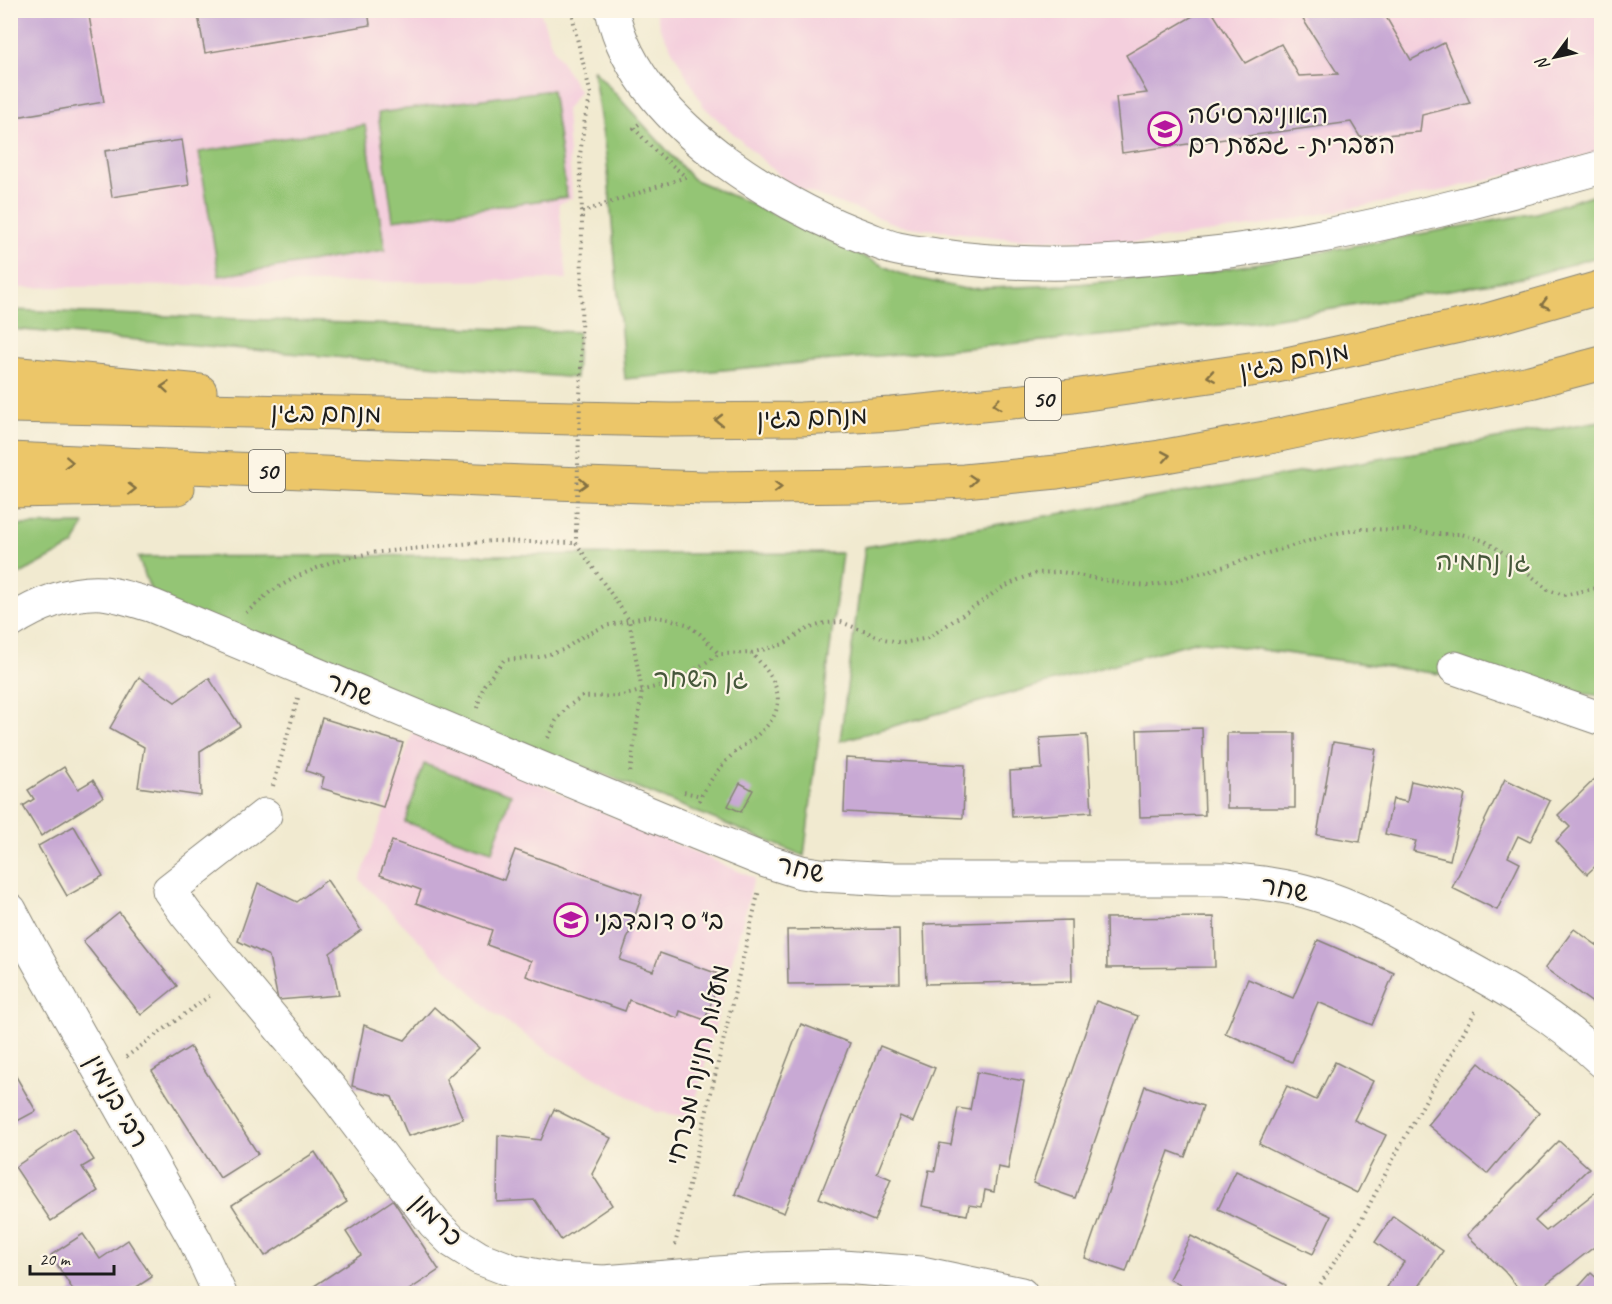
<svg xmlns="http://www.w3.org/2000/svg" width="1612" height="1304" viewBox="0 0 1612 1304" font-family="Caveat,'Playpen Sans Hebrew',sans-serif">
  <rect width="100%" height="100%" fill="#fcf5e5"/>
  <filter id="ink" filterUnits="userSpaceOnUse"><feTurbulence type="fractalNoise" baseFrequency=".0167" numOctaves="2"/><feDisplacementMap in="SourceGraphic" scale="12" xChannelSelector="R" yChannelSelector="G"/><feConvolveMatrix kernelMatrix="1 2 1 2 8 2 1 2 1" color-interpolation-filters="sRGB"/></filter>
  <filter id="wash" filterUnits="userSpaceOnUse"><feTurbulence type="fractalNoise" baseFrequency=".008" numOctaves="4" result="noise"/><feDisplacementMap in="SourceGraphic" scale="24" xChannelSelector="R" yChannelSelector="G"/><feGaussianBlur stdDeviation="1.35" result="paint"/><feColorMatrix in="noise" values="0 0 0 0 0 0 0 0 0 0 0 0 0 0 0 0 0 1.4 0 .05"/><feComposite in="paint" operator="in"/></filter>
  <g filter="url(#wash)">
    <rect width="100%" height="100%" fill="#f1ead0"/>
    <g fill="#f4cfdd">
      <path d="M10 11H540L552 46 579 91 566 110 572 198 559 204 567 279 11 288Z"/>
      <path d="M655 11H1601V152L1432 193 1264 225 1131 243 1005 238 901 226 790 185 704 107 660 28Z"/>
      <path d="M414 729 754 878 691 1117 657 1112 552 1054 491 1011 437 959 360 880Z"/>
    </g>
    <g fill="#94c574" stroke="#587048" stroke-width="1.5">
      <path d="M593 69 693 179 756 206 903 275 965 289 1066 285 1203 273 1536 213 1601 192V256L1522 278 1253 322 625 379 607 163Z"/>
      <path d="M552 90 567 197 393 220 378 113Z"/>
      <path d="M365 125 385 250 219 276 199 152Z"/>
      <path d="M11 310 578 332 576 378 11 329Z"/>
      <path d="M1601 421V696L1197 641 840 741 865 547Z"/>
      <path d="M84 524 74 545 11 579V525Z"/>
      <path d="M842 553 804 856 604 774 164 625 138 557Z"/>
      <path d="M424 764 511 794 492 851 405 822Z"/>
    </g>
    <g id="blocks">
      <g fill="#c8a9d4">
        <path d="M10 10H88L104 102 10 118Z"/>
        <path d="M197 10H368L370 25 205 53Z"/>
        <path d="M1203 10H1211L1245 63 1281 44 1299 76 1338 74 1297 10H1382L1411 60 1444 43 1470 103 1422 115 1420 132 1360 137 1351 122 1122 153 1116 97 1147 93 1126 55Z"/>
        <path d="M182 140 189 185 112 197 105 151Z"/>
        <path d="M139 677 175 702 209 678 240 726 200 751 201 796 138 787 144 747 110 728Z"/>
        <path d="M322 718 403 743 383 807 321 788 324 777 306 771Z"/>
        <path d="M1202 728 1205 815 1140 817 1137 730Z"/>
        <rect x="1227" y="733" width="68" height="75"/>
        <path d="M1087 735 1092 812 1012 817 1010 771 1042 769 1040 738Z"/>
        <path d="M1333 742 1376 749 1360 842 1317 835Z"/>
        <path d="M846 758 965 765 963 818 844 812Z"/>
        <path d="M64 767 78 789 93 780 103 797 41 836 23 806 34 799 28 790Z"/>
        <path d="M1600 774 1602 776V860L1587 874 1556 841 1570 827 1558 815Z"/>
        <path d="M1505 779 1550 801 1530 842 1518 836 1508 857 1520 863 1497 910 1452 888Z"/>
        <path d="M1411 781 1465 794 1450 860 1413 851 1416 841 1385 834 1393 799 1407 802Z"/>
        <path d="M740 783 753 790 741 812 728 806Z"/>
        <path d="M74 826 103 876 67 896 38 846Z"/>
        <path d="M392 841 504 880 515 850 642 895 620 960 653 971 660 953 721 975 705 1020 680 1011 678 1018 629 1000 625 1011 526 976 531 961 487 945 492 930 416 903 421 890 380 875Z"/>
        <path d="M327 880 361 930 330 953 339 995 278 1000 269 956 238 941 258 883 297 902Z"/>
        <path d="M119 912 177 986 141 1015 83 941Z"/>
        <path d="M1214 917 1215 967 1107 968 1106 918Z"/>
        <path d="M1071 920 1072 981 926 984 924 924Z"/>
        <path d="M899 929 900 983 788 984 787 930Z"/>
        <path d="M1574 929 1602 949V994L1594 1004 1545 968Z"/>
        <path d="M1318 940 1394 973 1372 1025 1318 1002 1292 1062 1225 1033 1248 979 1293 998Z"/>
        <path d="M1096 1001 1138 1016 1075 1198 1033 1183Z"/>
        <path d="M434 1007 479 1048 446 1079 463 1119 408 1136 392 1097 352 1086 364 1025 405 1040Z"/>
        <path d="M801 1024 850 1043 784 1213 735 1194Z"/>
        <path d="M880 1046 935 1068 913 1122 900 1116 877 1173 891 1179 874 1221 819 1198Z"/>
        <path d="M190 1047 258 1154 220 1178 152 1071Z"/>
        <path d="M1335 1062 1373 1081 1354 1120 1386 1135 1357 1193 1259 1144 1287 1086 1316 1100Z"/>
        <path d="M1479 1063 1539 1113 1487 1174 1428 1125Z"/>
        <path d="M10 1066 36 1111 10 1125Z"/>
        <path d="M977 1072 1024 1081 1008 1169 998 1167 994 1192 985 1190 982 1207 969 1205 967 1215 922 1206 929 1170 935 1171 940 1143 951 1145 958 1108 970 1110Z"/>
        <path d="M1145 1086 1203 1106 1185 1157 1169 1151 1126 1272 1085 1258Z"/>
        <path d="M554 1109 611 1138 592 1174 612 1205 561 1240 535 1200 497 1202 498 1135 541 1140Z"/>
        <path d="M73 1128 94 1160 82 1167 98 1191 51 1221 15 1167Z"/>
        <path d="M1559 1141 1589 1168 1535 1221 1546 1231 1602 1187V1241L1533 1294H1523L1505 1272 1467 1235Z"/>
        <path d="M315 1152 347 1202 265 1256 232 1205Z"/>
        <path d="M1236 1171 1331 1216 1313 1254 1218 1209Z"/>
        <path d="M393 1200 439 1270 403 1294H390L388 1291 384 1294H302L361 1255 346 1232Z"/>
        <path d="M1393 1216 1443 1251 1414 1294H1397L1387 1287 1404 1262 1375 1242Z"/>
        <path d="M83 1234 100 1259 128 1240 152 1277 126 1294H69L73 1290 51 1255Z"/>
        <path d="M1191 1236 1286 1285 1282 1294H1180L1184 1287 1169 1279Z"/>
        <path d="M1591 1273 1602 1283V1294H1572Z"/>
      </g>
    </g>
  </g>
  <g filter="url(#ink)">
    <use href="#blocks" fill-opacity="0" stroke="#868376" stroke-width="1.5"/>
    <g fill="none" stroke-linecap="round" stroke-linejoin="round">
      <defs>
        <g id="minor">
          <path d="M612 10C626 75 675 124 726 162 769 193 817 220 867 238 877 242 887 247 898 249 910 252 924 253 936 255 997 264 1058 265 1119 261 1161 258 1203 255 1245 249 1267 246 1289 242 1311 238 1409 220 1505 194 1602 167"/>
          <path d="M10 622C38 604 70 591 103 593 120 595 137 601 153 606L660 818 766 861 801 872 820 875 893 879H1225C1255 882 1287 885 1315 894 1355 906 1391 926 1427 946 1488 978 1551 1012 1602 1061"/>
          <path d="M1455 668 1602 719"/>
          <path d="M265 815 169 890 186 914 226 963 330 1088 385 1161 434 1223 452 1241 479 1258 513 1271 553 1279 604 1282 769 1269 842 1267 921 1273 1021 1294"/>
          <path d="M10 910 26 940 196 1242 220 1294"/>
        </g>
        <g id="highway">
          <path d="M10 373 200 391"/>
          <path d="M10 406 670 420 801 419 892 414 1073 396 1277 366 1487 320 1602 287"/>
          <path d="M10 459 524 482 704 488 859 486 964 481 1057 472 1160 457 1265 438 1530 382 1602 363"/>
          <path d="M10 491 178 488"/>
        </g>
      </defs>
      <use href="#minor" stroke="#868376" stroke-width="35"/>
      <use href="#highway" stroke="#868376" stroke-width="35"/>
      <g stroke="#868376" stroke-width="4" stroke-dasharray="1.5 4.5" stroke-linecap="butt">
        <path d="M572 10 575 30 591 95 585 118 580 155 582 212 581 368"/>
        <path d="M582 212 686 177 653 149 634 128 639 124"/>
        <path d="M576 531V543L629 620 642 691 630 773"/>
        <path d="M246 613 270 592 296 577 331 562 370 553 492 541 576 543"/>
        <path d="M477 708 484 685 504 660 539 657 563 650 582 637 605 626 649 616 669 619 686 624 700 634 719 654"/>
        <path d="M548 738 556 721 567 707 582 697 622 696 677 681 719 654 751 653 784 644 805 630 825 623 841 622 884 639 903 643 928 638 1000 589 1018 580 1037 573 1061 572 1126 584 1149 586 1172 582 1331 534 1361 529 1410 530 1435 534H1461L1485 541 1507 555 1548 590 1564 595 1602 587"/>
        <path d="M273 786 298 698"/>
        <path d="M684 792 701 796"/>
        <path d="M699 801 701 796C710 781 719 767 732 755 742 746 754 739 764 729 791 702 774 675 751 653"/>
        <path d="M126 1057 212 994"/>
        <path d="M675 1245 759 890"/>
        <path d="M1314 1294 1362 1219 1399 1148 1477 1008"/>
      </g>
      <use href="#minor" stroke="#fff" stroke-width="33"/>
      <use href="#highway" stroke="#ecc669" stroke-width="33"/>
      <path stroke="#868376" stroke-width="4" stroke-dasharray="1.5 4.5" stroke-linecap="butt" d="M576 531 581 368"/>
    </g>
    <defs><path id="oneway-chevron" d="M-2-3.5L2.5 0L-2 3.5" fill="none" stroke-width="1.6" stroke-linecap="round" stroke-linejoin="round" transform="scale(1.5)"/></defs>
    <g stroke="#847142">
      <use href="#oneway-chevron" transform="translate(1545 304) rotate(165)"/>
      <use href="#oneway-chevron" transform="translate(1211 376) rotate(171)"/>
      <use href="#oneway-chevron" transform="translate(165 387) rotate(-175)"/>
      <use href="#oneway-chevron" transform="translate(997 404) rotate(174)"/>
      <use href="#oneway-chevron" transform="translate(719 420) rotate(180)"/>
      <use href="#oneway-chevron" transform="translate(1166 456) rotate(-10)"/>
      <use href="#oneway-chevron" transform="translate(69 462) rotate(3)"/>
      <use href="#oneway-chevron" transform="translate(973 480) rotate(-5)"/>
      <use href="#oneway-chevron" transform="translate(583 484) rotate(2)"/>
      <use href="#oneway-chevron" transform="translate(778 487)"/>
      <use href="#oneway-chevron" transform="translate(132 489) rotate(-1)"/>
    </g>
  </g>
  <defs>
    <symbol id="university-ring" viewBox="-11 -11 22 22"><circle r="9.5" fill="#fcf5e5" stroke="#b5179e" stroke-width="1.5"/><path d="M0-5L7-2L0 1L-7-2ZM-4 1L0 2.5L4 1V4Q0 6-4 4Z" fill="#b5179e"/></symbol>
    <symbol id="school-ring" viewBox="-11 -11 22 22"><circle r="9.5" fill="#fcf5e5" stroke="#b5179e" stroke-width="1.5"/><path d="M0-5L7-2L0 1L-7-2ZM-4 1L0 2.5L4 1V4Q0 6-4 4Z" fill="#b5179e"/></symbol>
  </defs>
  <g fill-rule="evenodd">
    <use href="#university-ring" x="1146" y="110" width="38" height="38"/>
    <use href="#school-ring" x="552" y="901" width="38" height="38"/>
  </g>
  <g text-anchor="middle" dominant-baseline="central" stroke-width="4.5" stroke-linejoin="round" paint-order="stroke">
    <g fill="#fcf5e5" stroke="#5f5d58" stroke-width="1.5">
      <rect x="1025" y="378" width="36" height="42" rx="4.5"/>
      <rect x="249" y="450" width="36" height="42" rx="4.5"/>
    </g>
    <g font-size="24" font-weight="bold" fill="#1c1c1c">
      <text x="1043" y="399">50</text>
      <text x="267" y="471">50</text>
    </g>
    <g font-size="26" fill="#1c1c1c" stroke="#fcf5e5" text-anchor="start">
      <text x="1188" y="114">האוניברסיטה<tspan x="1188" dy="30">העברית - גבעת רם</tspan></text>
      <text x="594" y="920">בי"ס דובדבני</text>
    </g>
    <g font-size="26" fill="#1c1c1c" stroke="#fcf5e5">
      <text transform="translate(1294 361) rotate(-11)">מנחם בגין</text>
      <text transform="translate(326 413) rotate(1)">מנחם בגין</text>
      <text transform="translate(812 417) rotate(-2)">מנחם בגין</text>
      <text transform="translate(350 689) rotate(23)">שחר</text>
      <text transform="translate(801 869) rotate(13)">שחר</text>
      <text transform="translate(1285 889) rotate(11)">שחר</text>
      <text transform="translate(698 1065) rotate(-77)">מעלות חנינה מזרחי</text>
      <text transform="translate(117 1101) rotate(61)">רבי בנימין</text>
      <text transform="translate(437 1220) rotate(46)">כרמון</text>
    </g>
    <g font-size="26" fill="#46573b" stroke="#fcf5e5">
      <text x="1483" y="561">גן נחמיה</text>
      <text x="701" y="678">גן השחר</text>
    </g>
  </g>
  <rect width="1612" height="1304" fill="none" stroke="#fcf5e5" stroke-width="36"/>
  <g transform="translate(1555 57) rotate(237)" stroke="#fcf5e5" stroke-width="4.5" paint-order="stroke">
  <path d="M0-4.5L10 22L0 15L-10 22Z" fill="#1c1c1c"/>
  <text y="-9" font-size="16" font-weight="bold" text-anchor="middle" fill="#1c1c1c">N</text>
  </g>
  <path d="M30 1265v9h84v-9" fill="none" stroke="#1c1c1c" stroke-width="3"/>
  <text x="39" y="1265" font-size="18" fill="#1c1c1c" stroke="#fcf5e5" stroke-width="4.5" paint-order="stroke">20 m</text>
</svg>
